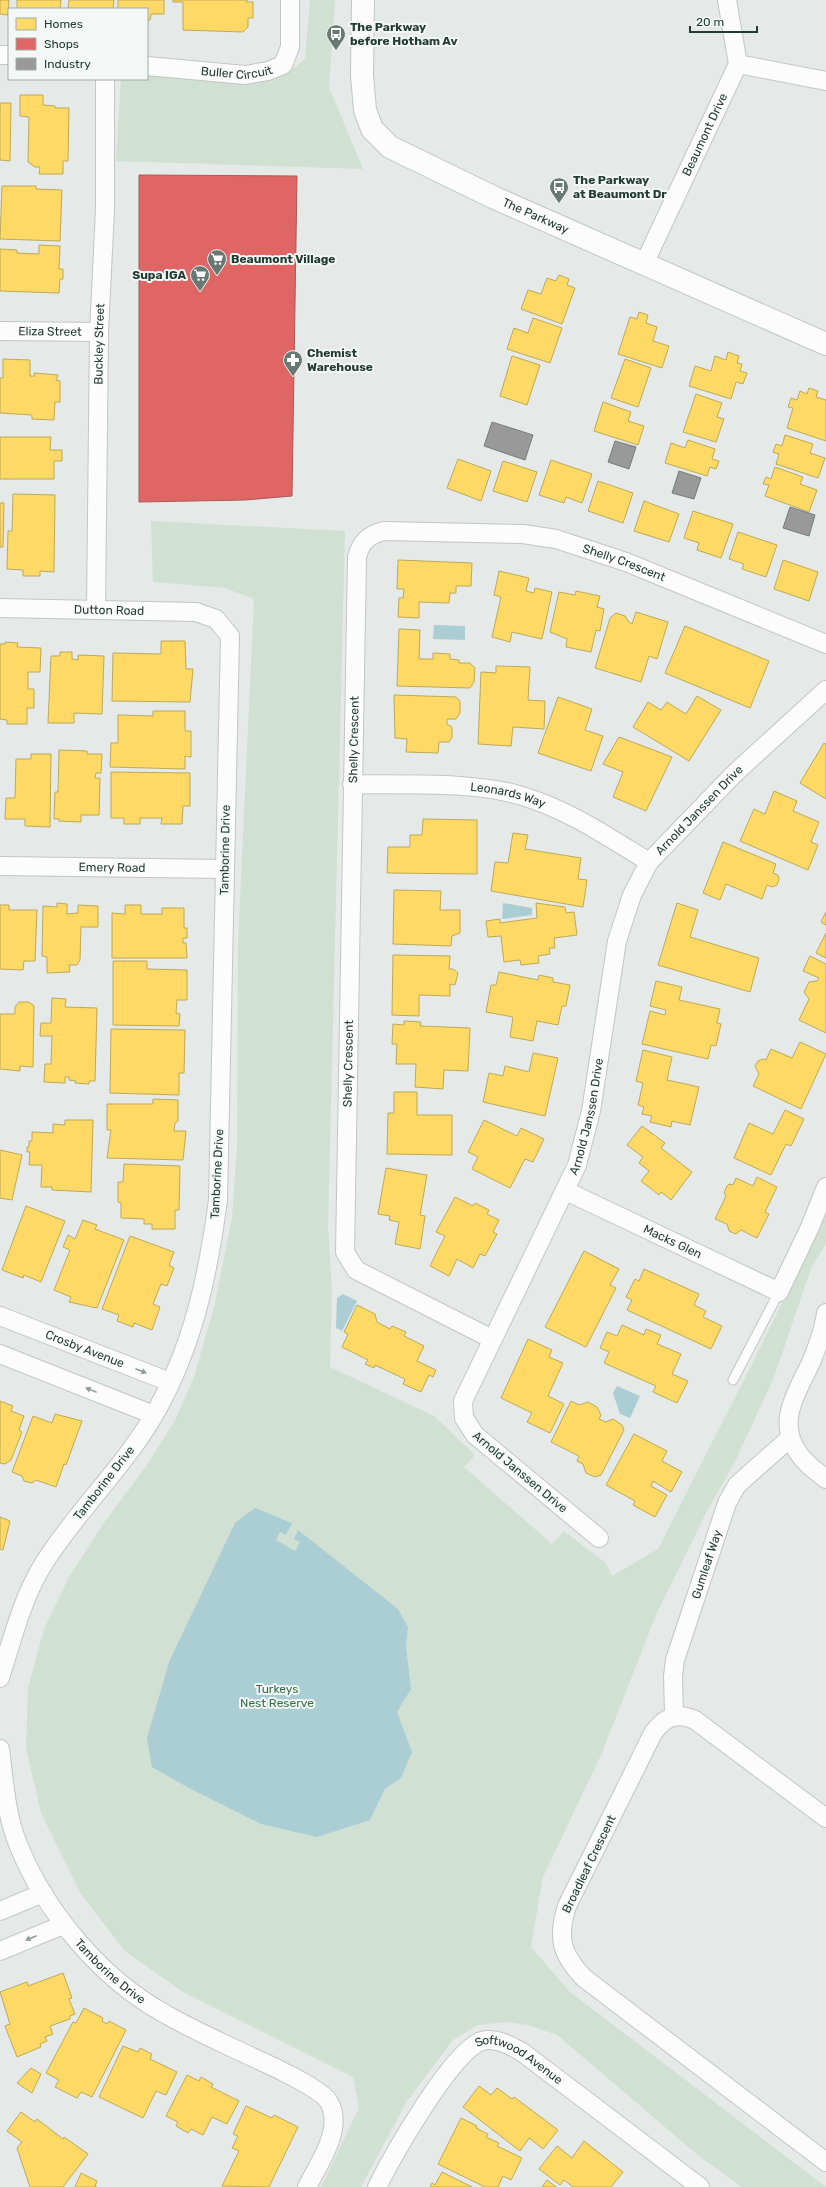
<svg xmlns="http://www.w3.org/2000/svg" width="826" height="2187" viewBox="0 0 826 2187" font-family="Rubik,sans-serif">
  <rect width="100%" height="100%" fill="#e5e9e7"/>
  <g fill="#d0e1d4">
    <path d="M310 0H335L329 87 363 169 116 161 121 79H147V69L255 82 285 75 305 59Z"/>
    <path d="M151 521 345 531 328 1227 332 1289 330 1367 434 1416 475 1455 464 1467 552 1544 564 1531 606 1563 612 1576 658 1549 751 1366 826 1213V1244L812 1266 774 1377 736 1460 707 1511 656 1615 601 1755 543 1877 531 1947 570 1992 826 2187H742L699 2156 557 2035 528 2025 507 2022 478 2025 453 2040 407 2101 361 2187H321L359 2108 353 2077 183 1992 125 1951 81 1894 41 1813 26 1748 28 1688 44 1629 69 1577 103 1524 147 1465 175 1420 194 1377 215 1303 232 1218 237 1146 238 943 254 599 225 588 153 582Z"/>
  </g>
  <g fill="#aaced3">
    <path d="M434 625 465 626V640L433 639Z"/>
    <path d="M503 903 532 908V915L502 919Z"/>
    <path d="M343 1294 357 1301 342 1331 336 1328 337 1298Z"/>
    <path d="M617 1386 640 1396 630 1418 620 1414 613 1393Z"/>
    <path d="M255 1508 292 1523 286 1535 280 1532 276 1540 295 1551 300 1542 294 1539 298 1530 398 1609 408 1627 406 1647 411 1689 397 1712 412 1752 401 1778 385 1789 370 1820 317 1837 261 1824 187 1787 152 1767 147 1738 169 1662 235 1523Z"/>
  </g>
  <g fill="#ffd966" stroke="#bdaa57">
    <path d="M0 0H9L8 15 0 14Z"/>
    <path d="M17 0H61L60 9H17Z"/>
    <path d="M69 0H114L113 9H68Z"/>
    <path d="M118 0H164V14H151L150 20H147V9H118Z"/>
    <path d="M173 0H247V2H253V18H248V27L243 32 183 30V2H173Z"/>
    <path d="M20 95H43V105L55 106V108H69L68 161H63V174H39L40 167H35L28 162 29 117 20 116Z"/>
    <path d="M0 103H11L10 161 0 160Z"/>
    <path d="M2 186H36V189L62 190 60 241 0 239Z"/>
    <path d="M39 245 60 246 59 269H63V279H60L59 293 0 291V249L17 250V253L39 254Z"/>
    <path d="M559 275 569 279 567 285 575 288 562 324 521 309 528 290 541 294 547 278 556 281Z"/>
    <path d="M639 312 648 315 646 323 657 327 653 341 669 346 662 368 618 354 630 317 637 319Z"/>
    <path d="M533 318 562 328 550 363 507 349 514 328 528 333Z"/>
    <path d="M728 352 739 356 737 363 742 364 740 371 747 373 743 384 736 382 731 399 689 386 695 366 711 371 715 356 726 360Z"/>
    <path d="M512 356 540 365 527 405 500 396Z"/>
    <path d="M3 359 30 360V376H35L34 373 58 375 56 380 60 381V402H55L54 420 32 419V415L0 413V378H3Z"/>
    <path d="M625 359 651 368 638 407 611 398Z"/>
    <path d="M809 388 818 391 816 397 826 400V441L787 428 793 408 788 407 791 398 797 400 800 391 807 394Z"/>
    <path d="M696 394 722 403 717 417 724 419 716 442 683 432Z"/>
    <path d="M603 402 631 412 628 421 644 426 638 445 594 431Z"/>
    <path d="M785 435 813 444 810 453 825 458 818 478 776 464 779 454 773 452 776 444 782 446Z"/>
    <path d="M0 437H51L50 450H62V461H54V479H0Z"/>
    <path d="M688 440 715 449 712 459 719 461 716 469 710 467 707 476 665 463 671 443 685 448Z"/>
    <path d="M458 459 491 471 481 501 447 488Z"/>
    <path d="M551 460 592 474 582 503 566 497 564 503 539 495Z"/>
    <path d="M503 461 537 472 527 502 493 491Z"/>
    <path d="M775 467 803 477 800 484 817 490 809 512 765 496 769 485 763 484 766 477 771 479Z"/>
    <path d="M598 481 633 493 623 523 588 511Z"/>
    <path d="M13 494 55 495 54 572 40 571V576H23V570L7 569 8 531H12Z"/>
    <path d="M644 501 679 514 669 542 634 531Z"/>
    <path d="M0 503H4L3 547H0Z"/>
    <path d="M693 511 733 524 721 558 697 550 699 543 684 538Z"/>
    <path d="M738 532 777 545 766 577 742 569 744 564 729 559Z"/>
    <path d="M398 560 472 563 471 586H456V593H450L449 603 419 602V618L398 617 399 598H403L404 589H397Z"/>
    <path d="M783 560 818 572 809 601 774 589Z"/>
    <path d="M499 571 529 578 526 591 534 593 535 588 552 592 542 639 512 632 510 642 492 637 501 597 494 595Z"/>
    <path d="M576 591 600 596 597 607 604 609 600 631 596 630 591 652 566 647 567 639 550 632 559 592 575 595Z"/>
    <path d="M636 612 668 622 657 659 649 656 641 682 595 668 610 618 616 613 625 616 629 622 632 624Z"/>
    <path d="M685 626 769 661 750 708 665 673Z"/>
    <path d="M399 629 420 630 419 659H433V653L450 654V659L459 660V663H470L475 668 474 682 470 688 397 686Z"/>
    <path d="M161 641H185L186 669H193L190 702 112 701 113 653 161 654Z"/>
    <path d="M5 642 18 643 17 647 41 648 40 672H28V689H34V708H27V724H7V720L0 719V644H5Z"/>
    <path d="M60 652H72V659L78 660V655L104 656 102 714 74 713V723H48L51 656H60Z"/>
    <path d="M496 666 530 667 528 700 545 701 544 729 513 727 511 746 478 744 481 672 496 673Z"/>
    <path d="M394 695 456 697 460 701V713L456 719H447V724L452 727V737L449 742H439L438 753 406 752 407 739 395 738Z"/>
    <path d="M697 696 721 710 689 761 633 727 648 702 661 710 667 702 686 714Z"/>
    <path d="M558 697 592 709 585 730 603 736 591 771 538 753Z"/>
    <path d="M153 711H185V731H191V757L185 756V769L110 767 111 743H118V715L153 716Z"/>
    <path d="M619 737 672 757 646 811 613 797 623 772 603 764Z"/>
    <path d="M824 743 826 744V799L800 783Z"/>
    <path d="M59 750 87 751V754H102L101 773H96L95 778H100L99 815H81V822L59 821V819H54L55 792H58Z"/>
    <path d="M31 754H51L50 827 25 826V819H5L6 798H15L16 759H31Z"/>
    <path d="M111 772 190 773V806H183L182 824H161L162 818H140V824H124V818H111Z"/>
    <path d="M774 791 797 801 793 811 819 822 811 842 818 845 808 870 740 841 754 809 765 814Z"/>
    <path d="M423 819 477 820V874L387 873 388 847H410V835H422Z"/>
    <path d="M513 833 528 835 525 849 581 858 578 879 587 880 583 907 491 891 495 862 508 863Z"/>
    <path d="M723 842 776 864 773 873 778 875 779 879 777 885 772 887 767 885 762 899 726 884 720 900 703 893Z"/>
    <path d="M394 890 441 891 440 910H460V933L452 936 451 946 393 944Z"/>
    <path d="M57 903 67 904V914L78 913V905L98 906V927H81L80 960 77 965H69L70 972 47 973V957L42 956 43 906 57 907Z"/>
    <path d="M536 903 565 907 566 913 574 912 577 935 554 938 555 948H549L550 954 538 956 539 963 521 965 520 960 504 962 501 936 488 937 486 921 500 919V923L537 918Z"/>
    <path d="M677 903 698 910 690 937 759 958 750 992 658 965Z"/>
    <path d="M0 905H9V910H37L35 961H24L23 970 0 969Z"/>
    <path d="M125 905H141V914H162V908H184V928H187V938H183V943H186L187 958H112V913L125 914Z"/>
    <path d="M826 912V925L821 922Z"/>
    <path d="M826 933V958L816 953Z"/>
    <path d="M393 955 450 956 449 969H453L458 973 455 985 450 984V996L419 995V1016L392 1015Z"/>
    <path d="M810 956 826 964V1033L799 1020 809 999 804 992 809 982 817 981 819 978 803 971Z"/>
    <path d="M113 961H147V969L187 970V1000H177L176 1013 180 1014 179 1026 113 1025Z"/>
    <path d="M499 972 538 980 539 975 553 978V982L570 985 566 1006H562L558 1025 537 1021 533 1041 510 1037 513 1017 486 1012 491 985H496Z"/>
    <path d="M656 981 682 987 679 1000 720 1009 717 1023 721 1024 716 1046 711 1045 708 1059 642 1044 650 1011 665 1015 666 1010 650 1006Z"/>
    <path d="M52 998 66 999 65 1007 97 1008 95 1081H89V1084L75 1083 76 1081 69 1080V1077H65V1083L44 1082 45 1064H51L52 1036H40L41 1023H51Z"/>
    <path d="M19 1002H29L34 1006 33 1067 20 1066V1071L0 1069V1014H15V1007Z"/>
    <path d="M404 1021 421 1022 420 1026 470 1028 468 1071 444 1070 443 1089 415 1087 416 1064H396L397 1044H392L393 1024 404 1025Z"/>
    <path d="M111 1029 185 1030 184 1073H179V1095L110 1093Z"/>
    <path d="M800 1042 826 1054 801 1109 753 1086 759 1074 755 1066 758 1061 763 1059 766 1060 771 1049 792 1058Z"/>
    <path d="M643 1050 672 1057 667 1080 699 1087 690 1125 672 1121 671 1127 650 1122 652 1116 642 1114 644 1107 638 1105 643 1083 636 1081Z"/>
    <path d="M533 1053 558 1058 545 1116 483 1102 489 1073 503 1076 505 1066 529 1072Z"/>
    <path d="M394 1092H417V1115H452V1155L387 1154 388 1113H394Z"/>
    <path d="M153 1099 178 1100V1121L175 1123 174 1131H186L183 1160 107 1158 111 1130H107V1104H153Z"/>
    <path d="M785 1110 804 1119 791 1146 786 1144 771 1175 734 1158 749 1123 773 1134Z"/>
    <path d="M65 1120H93L91 1192 52 1190V1187H41L42 1165H29L30 1152H27V1147H29V1141H32V1132L53 1133V1124L65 1125Z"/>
    <path d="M484 1120 517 1136 521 1128 544 1139 533 1162 525 1159 510 1188 472 1169 478 1157 468 1152Z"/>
    <path d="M642 1126 665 1143 661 1148 692 1172 671 1200 661 1192 659 1195 641 1181 649 1171 639 1163 643 1157 627 1145Z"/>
    <path d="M0 1150 22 1155 12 1200 0 1198Z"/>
    <path d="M124 1164 180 1166 179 1210H175V1229H152V1224H144V1219L121 1218V1203L118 1202V1182H123Z"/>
    <path d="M386 1168 427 1175 420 1215 425 1216 420 1249 395 1244 399 1222 389 1220 390 1216 378 1214Z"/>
    <path d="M757 1177 777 1187 765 1212 769 1214 757 1238 741 1230 736 1234 729 1231 727 1224 715 1219 726 1196 724 1193 727 1186 729 1184 733 1185 736 1178 753 1186Z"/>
    <path d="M455 1197 473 1206 475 1203 489 1210 487 1214 499 1220 493 1232 497 1234 485 1256 480 1254 473 1268 457 1259 449 1276 430 1266 445 1236 436 1232Z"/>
    <path d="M26 1206 65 1221 41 1282 24 1275 23 1278 2 1270Z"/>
    <path d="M83 1220 97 1225 95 1229 124 1240 97 1308 69 1302 71 1297 54 1290 70 1250 63 1247 68 1235 75 1239Z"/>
    <path d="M130 1236 174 1252 169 1265 174 1268 167 1286 161 1284 153 1304 160 1307 152 1330 134 1323 133 1327 117 1321 119 1315 102 1309Z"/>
    <path d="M584 1251 619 1269 610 1285 616 1288 586 1347 545 1327Z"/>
    <path d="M644 1269 699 1294 694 1305 706 1311 703 1317 722 1326 711 1349 627 1310 632 1300 626 1297 635 1279 639 1281Z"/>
    <path d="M357 1305 375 1314 377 1322 390 1329 392 1326 406 1332 404 1336 424 1346 417 1361 436 1370 433 1377 429 1375 421 1392 403 1384 405 1379 375 1365 374 1368 365 1364 368 1360 342 1347 348 1334 344 1332Z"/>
    <path d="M622 1325 644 1335 646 1329 661 1335 657 1344 681 1354 672 1374 688 1381 677 1403 653 1392 656 1386 604 1363 609 1352 600 1348 607 1332 617 1336Z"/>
    <path d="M528 1339 552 1350 549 1357 563 1363 548 1396 564 1404 550 1433 527 1422 532 1413 501 1398Z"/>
    <path d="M0 1401 13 1406 11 1411 24 1416 19 1430 22 1432 11 1460 5 1464 0 1463Z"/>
    <path d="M571 1401 579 1405 588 1402 597 1407 601 1415 599 1419 606 1422 613 1419 622 1425 624 1430 601 1475 595 1477 586 1473 583 1464 577 1461 579 1456 551 1442Z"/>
    <path d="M55 1414 82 1421 66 1465 64 1464 56 1487 36 1480 32 1483 24 1481 22 1476 12 1472 33 1416 52 1423Z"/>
    <path d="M634 1434 667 1451 662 1461 682 1472 671 1492 653 1481 651 1486 667 1495 655 1517 633 1505 635 1501 606 1485Z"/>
    <path d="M0 1517 10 1521 3 1550 0 1549Z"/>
    <path d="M63 1973 72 1998 69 1999 75 2014 70 2016V2019L50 2026 53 2034 45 2037 47 2041 40 2044 41 2047 17 2057 5 2026 10 2024 0 1992 27 1982 28 1986Z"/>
    <path d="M84 2008 103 2018 102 2021 107 2024 109 2021 126 2030 92 2097 81 2092 77 2098 55 2087 59 2080 46 2073 73 2022 76 2023Z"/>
    <path d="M123 2046 138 2052 140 2048 152 2054 150 2059 177 2072 166 2095 156 2091 143 2118 99 2097Z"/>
    <path d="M31 2068 41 2074 32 2093 17 2083Z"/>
    <path d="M187 2075 199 2081 201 2077 213 2084 211 2087 239 2101 227 2124 212 2117 203 2135 191 2129 188 2133 176 2126 178 2122 166 2116Z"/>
    <path d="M479 2086 491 2095 497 2088 512 2099 514 2097 558 2130 543 2149 529 2138 520 2151 463 2107Z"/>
    <path d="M246 2106 272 2118 274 2115 298 2127 269 2187 222 2186 239 2151 232 2148 238 2136 233 2134Z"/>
    <path d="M21 2112 35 2122 37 2119 63 2139 64 2137 88 2154 63 2187H30L17 2148 22 2142 7 2131Z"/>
    <path d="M461 2118 477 2126 476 2128 488 2134 486 2137 499 2143 497 2146 522 2158 511 2180 503 2176 498 2187H485L438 2164Z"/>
    <path d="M584 2141 623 2172 611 2187H573L564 2180 560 2185 539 2169 557 2146 572 2158Z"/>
    <path d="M442 2172 472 2187H430L432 2183 435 2185Z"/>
    <path d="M81 2173 97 2181 95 2186 97 2187H75Z"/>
    <path d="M547 2180 556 2187H542Z"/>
  </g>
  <path fill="#e06666" stroke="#a85957" d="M139 175 297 176 292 496 245 500 139 502Z"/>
  <g fill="#999" stroke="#767d7b">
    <path d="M492 422 533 435 525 460 484 446Z"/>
    <path d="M615 441 636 447 629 469 608 462Z"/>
    <path d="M679 471 701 478 694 499 672 493Z"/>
    <path d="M790 507 815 515 809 536 783 528Z"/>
  </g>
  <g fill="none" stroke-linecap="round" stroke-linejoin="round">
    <defs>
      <path id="lane" d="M733 1380 779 1292"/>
      <g id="street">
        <path d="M0 55H9"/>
        <path d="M738 64 826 81"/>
        <path id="s1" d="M147 66 245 75 268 71 283 65 290 47V0"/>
        <path id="s2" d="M644 264 738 64 727 0"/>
        <path id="s3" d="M0 331 99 332"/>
        <path id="s4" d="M0 608 196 612 216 619 230 636 218 1200C208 1276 193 1347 154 1415 123 1468 77 1511 44 1563 23 1596 12 1640 0 1678"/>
        <path id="s5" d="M96 609 99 332 105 210V79"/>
        <path id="s6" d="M352 784C403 785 474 781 522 796 569 810 608 837 649 862"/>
        <path id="s7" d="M0 866 224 869"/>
        <path id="s8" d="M566 1191 779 1292 810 1227 826 1187"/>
        <path d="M826 1313C824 1329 818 1345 812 1360 799 1390 776 1419 797 1451 804 1463 816 1471 826 1479"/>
        <path id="s9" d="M0 1316 170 1382"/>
        <path id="s10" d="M492 1339 356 1270 345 1252 357 557C361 542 368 535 384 531L523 534 556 539 626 562 826 644"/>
        <path d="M0 1354 154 1415"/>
        <path id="s11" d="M599 1538 475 1435 464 1418 463 1401 577 1165 591 1111 617 941 632 895 649 862 735 773 826 690"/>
        <path id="s12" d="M674 1715 673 1676 675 1660 727 1503 737 1485 790 1438"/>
        <path id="s13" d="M0 1749C4 1780 6 1815 18 1844 45 1912 102 1980 167 2015 195 2031 225 2044 254 2058 270 2065 322 2089 329 2102 344 2129 319 2163 307 2187"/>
        <path d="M826 1818 695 1720C676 1712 665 1717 653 1733L567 1906C557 1937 561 1954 584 1978L826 2162"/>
        <path d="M0 1911 43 1893"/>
        <path d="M0 1951 63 1925"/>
        <path id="s14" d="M377 2187C392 2157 453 2049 482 2041 496 2037 511 2046 522 2052L700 2187"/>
      </g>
      <g id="secondary">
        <path id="s15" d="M363 0 362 75 365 110 372 129 390 147 495 198 826 344"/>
      </g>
    </defs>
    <use href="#lane" stroke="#c2c6c4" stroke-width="11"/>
    <use href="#street" stroke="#c2c6c4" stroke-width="20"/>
    <use href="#secondary" stroke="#c0c7c4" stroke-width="24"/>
    <use href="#lane" stroke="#fbfcfb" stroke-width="9"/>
    <use href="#street" stroke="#fbfcfb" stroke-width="18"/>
    <use href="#secondary" stroke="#fbfcfb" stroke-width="22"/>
  </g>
  <defs><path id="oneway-solid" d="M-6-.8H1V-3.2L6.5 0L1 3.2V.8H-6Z"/></defs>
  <g fill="#909c98">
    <use href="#oneway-solid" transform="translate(141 1371) rotate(21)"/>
    <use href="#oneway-solid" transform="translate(91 1390) rotate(-158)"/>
    <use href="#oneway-solid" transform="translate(31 1938) rotate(157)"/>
  </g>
  <defs>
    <symbol id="bus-pin" viewBox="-11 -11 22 30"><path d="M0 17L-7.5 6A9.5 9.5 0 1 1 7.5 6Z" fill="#687873" stroke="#f3f8f6"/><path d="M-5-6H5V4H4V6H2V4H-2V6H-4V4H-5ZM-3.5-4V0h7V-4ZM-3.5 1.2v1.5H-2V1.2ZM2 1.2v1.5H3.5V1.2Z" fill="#fff"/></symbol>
    <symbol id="supermarket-pin" viewBox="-11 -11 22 30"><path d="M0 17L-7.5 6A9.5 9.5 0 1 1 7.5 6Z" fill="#687873" stroke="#f3f8f6"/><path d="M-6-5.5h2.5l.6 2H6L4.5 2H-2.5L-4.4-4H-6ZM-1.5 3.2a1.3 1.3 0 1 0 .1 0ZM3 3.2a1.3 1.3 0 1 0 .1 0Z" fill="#fff"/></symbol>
    <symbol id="pharmacy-pin" viewBox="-11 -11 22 30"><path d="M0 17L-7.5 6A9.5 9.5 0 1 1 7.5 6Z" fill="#687873" stroke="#f3f8f6"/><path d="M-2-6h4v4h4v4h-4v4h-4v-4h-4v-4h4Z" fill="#fff"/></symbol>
  </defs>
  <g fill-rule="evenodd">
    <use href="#bus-pin" x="325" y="23" width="22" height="30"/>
    <use href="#bus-pin" x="548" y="176" width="22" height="30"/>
    <use href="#supermarket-pin" x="206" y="248" width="22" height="30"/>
    <use href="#supermarket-pin" x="189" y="264" width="22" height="30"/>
    <use href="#pharmacy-pin" x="282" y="349" width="22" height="30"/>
  </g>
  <g text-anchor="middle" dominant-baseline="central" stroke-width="4" stroke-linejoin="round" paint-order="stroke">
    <g font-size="12" font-weight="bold" fill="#243b34" stroke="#f3f8f6" text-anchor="start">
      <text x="350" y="27">The Parkway<tspan x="350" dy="14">before Hotham Av</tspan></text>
      <text x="573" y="180">The Parkway<tspan x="573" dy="14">at Beaumont Dr</tspan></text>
      <text x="231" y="259">Beaumont Village</text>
      <text x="186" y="275" text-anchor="end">Supa IGA</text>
      <text x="307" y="353">Chemist<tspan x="307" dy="14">Warehouse</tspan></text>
    </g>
    <g font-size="12" fill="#243b34" stroke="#f3f8f6">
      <text stroke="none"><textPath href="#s1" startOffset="90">Buller Circuit</textPath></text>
      <text stroke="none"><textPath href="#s2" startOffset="143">Beaumont Drive</textPath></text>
      <text stroke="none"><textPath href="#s15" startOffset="317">The Parkway</textPath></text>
      <text stroke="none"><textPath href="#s3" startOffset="50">Eliza Street</textPath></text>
      <text stroke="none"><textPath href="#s5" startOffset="265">Buckley Street</textPath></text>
      <text stroke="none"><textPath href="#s10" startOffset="1153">Shelly Crescent</textPath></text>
      <text stroke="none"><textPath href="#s4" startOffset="109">Dutton Road</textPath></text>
      <text stroke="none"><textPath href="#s10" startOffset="686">Shelly Crescent</textPath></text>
      <text stroke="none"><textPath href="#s6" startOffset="157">Leonards Way</textPath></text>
      <text stroke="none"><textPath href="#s11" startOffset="846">Arnold Janssen Drive</textPath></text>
      <text transform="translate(225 850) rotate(-89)">Tamborine Drive</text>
      <text stroke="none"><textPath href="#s7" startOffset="112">Emery Road</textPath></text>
      <text stroke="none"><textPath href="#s10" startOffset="362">Shelly Crescent</textPath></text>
      <text stroke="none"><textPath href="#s11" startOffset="510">Arnold Janssen Drive</textPath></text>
      <text transform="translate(217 1174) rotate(-87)">Tamborine Drive</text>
      <text stroke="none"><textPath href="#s8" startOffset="118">Macks Glen</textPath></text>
      <text stroke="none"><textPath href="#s9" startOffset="91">Crosby Avenue</textPath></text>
      <text transform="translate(520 1472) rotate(40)">Arnold Janssen Drive</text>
      <text transform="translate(104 1483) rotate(-52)">Tamborine Drive</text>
      <text stroke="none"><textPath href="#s12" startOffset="156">Gumleaf Way</textPath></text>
      <text transform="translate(589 1864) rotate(-64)">Broadleaf Crescent</text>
      <text stroke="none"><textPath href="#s13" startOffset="256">Tamborine Drive</textPath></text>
      <text stroke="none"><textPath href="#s14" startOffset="224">Softwood Avenue</textPath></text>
    </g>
    <g font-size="12" fill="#326e48" stroke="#f3f8f6">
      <text x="277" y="1689">Turkeys<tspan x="277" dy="14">Nest Reserve</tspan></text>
    </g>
  </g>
  <rect x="8" y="8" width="140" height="72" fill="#f3f8f6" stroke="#a0aca8"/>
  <rect x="16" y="18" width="20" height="12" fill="#ffd966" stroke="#a0aca8"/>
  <text x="44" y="28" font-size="12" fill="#243b34">Homes</text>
  <rect x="16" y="38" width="20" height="12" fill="#e06666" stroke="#a0aca8"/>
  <text x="44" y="48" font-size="12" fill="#243b34">Shops</text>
  <rect x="16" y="58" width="20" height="12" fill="#999999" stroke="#a0aca8"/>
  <text x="44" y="68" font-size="12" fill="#243b34">Industry</text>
  <path d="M690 26v6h67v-6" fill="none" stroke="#243b34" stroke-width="2"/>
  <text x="696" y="26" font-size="12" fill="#243b34" stroke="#f3f8f6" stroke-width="3" paint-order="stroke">20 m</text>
</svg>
